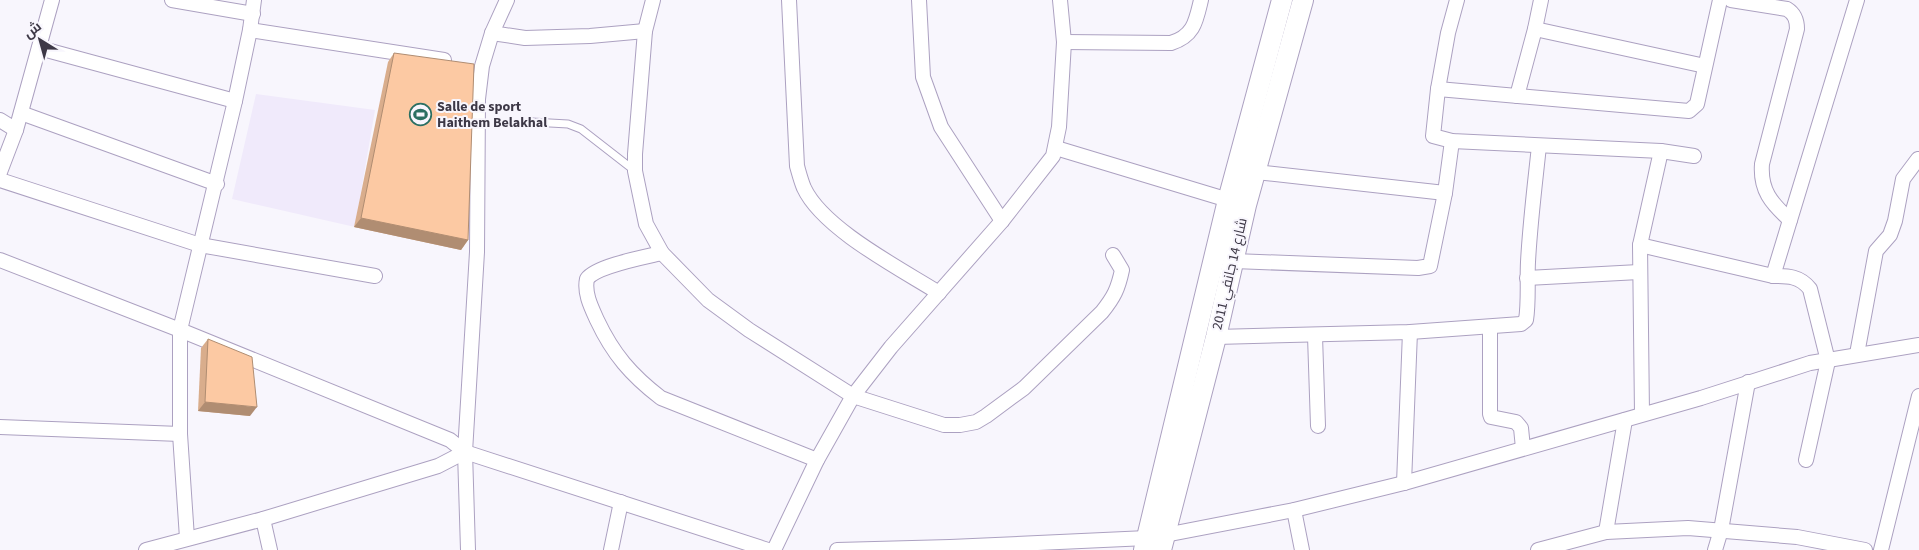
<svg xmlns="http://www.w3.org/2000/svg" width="1919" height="550" viewBox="0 0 1919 550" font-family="'Source Sans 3',Cairo,sans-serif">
  <rect width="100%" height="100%" fill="#f8f6fd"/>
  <path fill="#f0eafb" d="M256 94 375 110 355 227 232 199Z"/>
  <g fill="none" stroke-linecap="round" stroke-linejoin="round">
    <defs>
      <path id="service" d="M532 122 568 124 581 129 635 171"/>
      <g id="minor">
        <path d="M172 0 253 14"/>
        <path d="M653 0 645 31 635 154V171L646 224 662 253 708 300 749 330 853 396 944 425H960L976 422 986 416 1024 388 1102 312C1114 297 1118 289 1122 270L1113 255"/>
        <path d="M789 0 797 166C799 173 801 181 804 188 823 229 901 269 939 293"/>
        <path d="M919 0 923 77 941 127 1002 221"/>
        <path d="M1457 0 1448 33 1438 89 1433 136 1452 141 1661 151 1694 156"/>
        <path d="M1731 0 1787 9C1795 14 1797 20 1797 29L1762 164C1760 190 1771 203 1790 220"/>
        <path d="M1535 29 1705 66"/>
        <path d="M250 30 444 60"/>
        <path d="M492 33 525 38 590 36 645 31"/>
        <path d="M1064 42 1171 43C1194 36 1196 21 1201 0"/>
        <path d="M39 48 235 101"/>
        <path d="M1438 89 1689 111 1697 104 1720 0"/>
        <path d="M1517 96 1535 29 1541 0"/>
        <path d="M21 113 217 184"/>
        <path d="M0 120 16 130"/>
        <path d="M1056 148 1235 202"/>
        <path d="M0 172 16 130 52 0"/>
        <path d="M1256 172 1445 193"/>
        <path d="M0 180 200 245 375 276"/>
        <path d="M1640 245 1773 276C1788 276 1800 276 1810 289L1828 361 1806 460"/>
        <path d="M662 253C645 257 596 266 587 279 584 293 591 307 597 320 613 354 631 375 661 398L817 460"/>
        <path d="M0 260 180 330 450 440 465 452 768 550"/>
        <path d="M1234 261 1418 268 1430 266 1445 193 1452 141"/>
        <path d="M1773 276 1857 0"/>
        <path d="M1527 278 1639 272"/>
        <path d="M1490 328V414L1491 417 1516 422 1521 428 1523 448"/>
        <path d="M1315 336 1318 426"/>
        <path d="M1216 337 1410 332 1521 324 1526 320C1529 301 1527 281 1528 262 1530 223 1535 184 1539 146"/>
        <path d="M1857 354 1876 251 1890 235 1895 221 1903 179 1918 159"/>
        <path d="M1642 414 1640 245 1661 151"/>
        <path d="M0 427 180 434"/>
        <path d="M1404 483 1410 332"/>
        <path d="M1294 510 1302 550"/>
        <path d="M263 519 270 550"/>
        <path d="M1606 532 1625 420"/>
        <path d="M187 538 180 434V330L235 101 250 30 254 0"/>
        <path d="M146 550 263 519 438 466 465 452"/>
        <path d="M468 550 465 452 477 252 478 99 482 66 492 33 507 0"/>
        <path d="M611 550 621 502"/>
        <path d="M774 550 817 460 853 396 891 347 1002 221 1053 156 1059 127 1064 42 1060 0"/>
        <path d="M837 550 950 547 1147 538 1165 535 1294 510 1404 483 1701 398 1810 363 1919 345"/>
        <path d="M1538 550 1606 532 1688 528 1797 537 1865 550"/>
        <path d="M1715 550 1721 530 1748 382"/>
        <path d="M1881 550 1919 396"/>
      </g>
      <g id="secondary">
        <path d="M1144 550 1228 200 1282 0"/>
        <path d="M1161 550 1216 337 1246 205 1303 0"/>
      </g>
    </defs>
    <use href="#service" stroke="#aca1c1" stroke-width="9"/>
    <use href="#minor" stroke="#aca1c1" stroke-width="16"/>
    <use href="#secondary" stroke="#aca1c1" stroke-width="22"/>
    <use href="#service" stroke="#fff" stroke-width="7"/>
    <use href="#minor" stroke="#fff" stroke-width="14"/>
    <use href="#secondary" stroke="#fff" stroke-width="20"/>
  </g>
  <g fill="#d9ad8c">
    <path d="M394 53 468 240 461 250 354 227 388 62Z"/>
    <path d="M208 339 250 416 198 411 201 348Z"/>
  </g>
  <g fill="#b08d72">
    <path d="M361 218 468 240 461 250 354 227Z"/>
    <path d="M205 402 257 407 250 416 198 411Z"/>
  </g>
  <g fill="#fcc9a3" stroke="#b08d72">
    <path d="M394 53 474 64 468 240 361 218Z"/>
    <path d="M208 339 252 357 257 407 205 402Z"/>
  </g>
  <defs>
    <symbol id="stadium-ring" viewBox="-11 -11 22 22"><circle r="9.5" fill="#f8f6fd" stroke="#2b6f62" stroke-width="1.5"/><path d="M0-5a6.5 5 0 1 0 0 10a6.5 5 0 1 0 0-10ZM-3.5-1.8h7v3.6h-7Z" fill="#2b6f62"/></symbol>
  </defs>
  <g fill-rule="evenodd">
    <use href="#stadium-ring" x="408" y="102" width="25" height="25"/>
  </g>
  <g text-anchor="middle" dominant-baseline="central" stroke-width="4" stroke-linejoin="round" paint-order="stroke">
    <g font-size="14" font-weight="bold" fill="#3d3846" stroke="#f8f6fd" text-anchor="start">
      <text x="437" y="107">Salle de sport<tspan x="437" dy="16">Haithem Belakhal</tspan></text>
    </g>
    <g font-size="14" fill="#3d3846" stroke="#f8f6fd">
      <text transform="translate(1230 274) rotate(-77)">شارع 14 جانفي 2011</text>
    </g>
  </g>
  <g transform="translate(40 40) rotate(323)" stroke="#f8f6fd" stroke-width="4" paint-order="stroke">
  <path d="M0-4L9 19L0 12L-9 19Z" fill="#3d3846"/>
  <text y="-8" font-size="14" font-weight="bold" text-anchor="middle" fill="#3d3846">ش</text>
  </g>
</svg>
